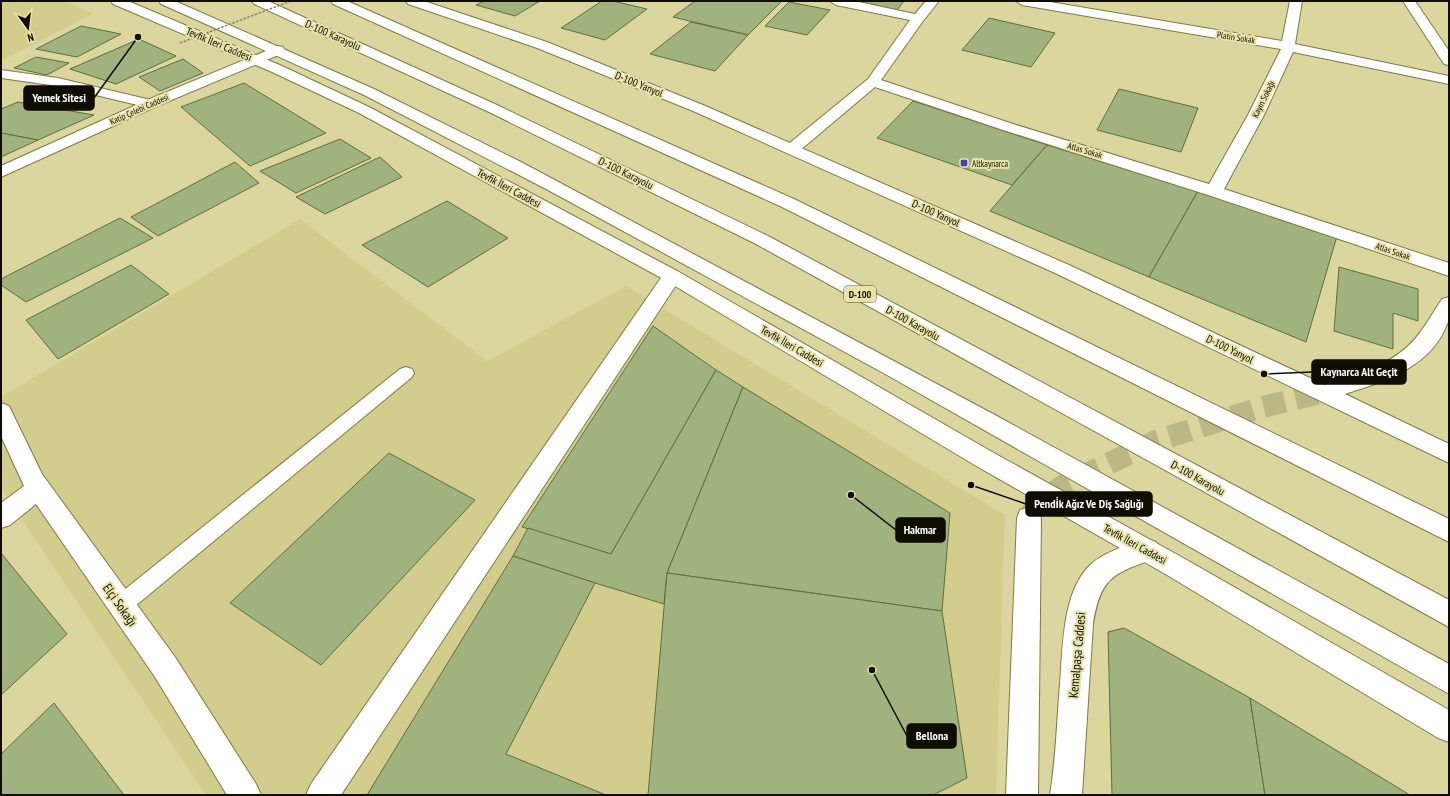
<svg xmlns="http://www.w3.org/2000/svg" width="1450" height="796" viewBox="0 0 1450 796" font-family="'PT Sans Narrow',sans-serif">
  <rect width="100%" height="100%" fill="#dbd69d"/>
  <g fill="#d3cd8d">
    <path d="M1 1H65L93 14 1 61Z"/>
    <path d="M300 219 487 361 626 286 1005 515 996 795H206L1 488V397Z"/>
  </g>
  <g fill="#a0b27e" stroke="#5e6e3d">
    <path d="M484 1H540L515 16 476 5Z"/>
    <path d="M602 1H613L647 9 605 40 561 28Z"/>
    <path d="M695 1H782L748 35 673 17Z"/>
    <path d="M853 1H904L897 10Z"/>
    <path d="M789 2 830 10 807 35 765 26Z"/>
    <path d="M989 18 1055 33 1031 67 962 50Z"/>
    <path d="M691 22 748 35 715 71 650 54Z"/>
    <path d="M81 26 121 34 77 57 36 49Z"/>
    <path d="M139 39 176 56 116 84 70 69Z"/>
    <path d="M36 57 69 63 47 75 14 68Z"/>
    <path d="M183 59 203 73 160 91 139 77Z"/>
    <path d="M244 83 326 133 250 166 181 107Z"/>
    <path d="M1119 89 1198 108 1181 152 1097 130Z"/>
    <path d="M913 101 1047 145 1012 185 877 138Z"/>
    <path d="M18 102 94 115 38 140 1 133V109Z"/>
    <path d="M1 133 38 140 1 157Z"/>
    <path d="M340 139 371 158 296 193 260 171Z"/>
    <path d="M1047 145 1198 191 1149 277 990 211Z"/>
    <path d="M380 157 402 177 325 214 296 197Z"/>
    <path d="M235 162 259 183 158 236 131 217Z"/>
    <path d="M1198 191 1337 236 1306 342 1149 277Z"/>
    <path d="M447 201 508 238 428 287 362 245Z"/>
    <path d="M120 218 153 238 26 302 1 285V279Z"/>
    <path d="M131 265 169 294 58 359 26 320Z"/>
    <path d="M1339 267 1418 289V321L1393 313V349L1334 331Z"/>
    <path d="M653 326 716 370 611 554 522 527Z"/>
    <path d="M716 370 743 387 667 573 664 604 595 583 513 556 528 528 611 554Z"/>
    <path d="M743 387 950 513 942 611 667 573Z"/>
    <path d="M389 453 475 500 321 665 230 603Z"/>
    <path d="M1 553 67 634 1 695Z"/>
    <path d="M513 556 595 583 506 754 606 795H367Z"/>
    <path d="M667 573 942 611 967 778 933 795H648Z"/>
    <path d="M1124 628 1250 698 1265 795H1112L1108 632Z"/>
    <path d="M1250 698 1410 795H1265Z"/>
    <path d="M54 703 124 795H1V754Z"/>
  </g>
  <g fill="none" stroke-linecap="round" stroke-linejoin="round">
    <path stroke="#bcb885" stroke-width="22" stroke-dasharray="22 11" stroke-linecap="butt" d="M1029 518 1036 505 1064 485 1156 441 1263 407 1333 390"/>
    <defs>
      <path id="service" d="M406 367 412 369 414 373 412 377 128 612 121 615 114 612 111 605 114 598 400 369Z"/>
      <g id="minor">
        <path d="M830 1H854L915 14 926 1H939L923 21 881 80 1013 124 1209 184 1248 115 1281 49 1022 5 1016 1H1044L1282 41 1290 1H1302L1295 44 1449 76V84L1293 52 1264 115 1224 189 1449 263V276L1208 195 1003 130 875 87 798 152 792 154 786 152 784 149 786 146 868 79 910 20 836 5Z"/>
        <path d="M1403 1H1415L1449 51V65L1444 64Z"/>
        <path d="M1 70 58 78 155 101 157 104 155 107 150 108 58 86 1 78Z"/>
        <path d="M672 270 679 272 682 276 341 795H306L311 784 665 272Z"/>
        <path d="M1 403 9 406 42 474 175 657 256 784 261 795H227L155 677 36 504 10 525 1 528V503L24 486 1 436Z"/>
      </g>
      <path id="tertiary" d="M278 46 283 47 285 50 283 53 155 107 1 177V166L145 101Z"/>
      <g id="secondary">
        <path d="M406 1H424L547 42 703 105 1069 265 1325 385C1336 378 1353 376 1365 371 1411 353 1417 338 1442 299L1449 297C1449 304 1450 315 1448 322 1432 367 1385 381 1345 394L1449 444V463L1055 273 693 111 537 48 408 4Z"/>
        <path d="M1029 507 1038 510 1041 518 1038 795H1006L1017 518 1020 510Z"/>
        <path d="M1147 539 1156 542 1160 550 1156 558C1113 574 1101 576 1093 624L1082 795H1050C1056 758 1057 720 1060 683 1063 648 1062 592 1090 565 1105 551 1128 545 1147 539Z"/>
      </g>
      <g id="primary">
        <path d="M111 1H128L282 66 369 107 679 272 994 453 1185 559 1449 710V742L1438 738 1167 575 978 467 665 280 359 113 272 72 113 4Z"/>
        <path d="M159 1H175L374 89 521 162 995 415 1449 664V694L887 375 548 190 364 95 161 4Z"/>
      </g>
      <g id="trunk">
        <path d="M252 1H268L497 105 768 236 1449 600V627L756 244 487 111 254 4Z"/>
        <path d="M331 1H347L794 199 1449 519V542L782 207 333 4Z"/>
      </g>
    </defs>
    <use href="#service" stroke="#7f7a45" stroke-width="2"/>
    <use href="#minor" stroke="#7f7a45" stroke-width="2"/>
    <use href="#tertiary" stroke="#7f7a45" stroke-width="2"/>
    <use href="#secondary" stroke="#7f7a45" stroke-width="2"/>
    <use href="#primary" stroke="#7f7a45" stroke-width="2"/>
    <use href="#trunk" stroke="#7f7a45" stroke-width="2"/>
    <use href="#service" fill="#fff" fill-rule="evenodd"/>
    <use href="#minor" fill="#fff" fill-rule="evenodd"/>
    <use href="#tertiary" fill="#fff" fill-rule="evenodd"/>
    <use href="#secondary" fill="#fff" fill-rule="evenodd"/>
    <use href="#primary" fill="#fff" fill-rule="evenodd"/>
    <use href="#trunk" fill="#fff" fill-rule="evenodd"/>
    <path stroke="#88845d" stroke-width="1.5" stroke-dasharray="2.5 1.5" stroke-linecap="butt" d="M180 43 291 1"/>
  </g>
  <rect fill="#4f3db5" stroke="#e8e3aa" stroke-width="1.5" x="960" y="159" width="8" height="8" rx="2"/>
  <g text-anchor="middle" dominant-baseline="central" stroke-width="4" stroke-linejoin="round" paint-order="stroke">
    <g font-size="9" fill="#0f0d00" stroke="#e8e3aa">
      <text transform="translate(1236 37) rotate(9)">Platin Sokak</text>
      <text transform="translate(1263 99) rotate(-64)">Kayın Sokağı</text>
      <text transform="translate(139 109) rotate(-24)">Katip Çelebi Caddesi</text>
      <text transform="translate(1085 150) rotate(17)">Atlas Sokak</text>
      <text transform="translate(1393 251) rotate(19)">Atlas Sokak</text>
    </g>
    <g font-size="9" fill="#0f0d00" stroke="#e8e3aa" text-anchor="start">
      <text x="972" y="163">Altkaynarca</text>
    </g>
    <rect fill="#e8e3aa" stroke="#504d33" stroke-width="1" x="844" y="286" width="32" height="16" rx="3"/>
    <g font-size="10" font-weight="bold" fill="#0f0d00">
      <text x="860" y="294">D-100</text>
    </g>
    <g font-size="11" fill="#0f0d00" stroke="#e8e3aa">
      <text transform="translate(333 35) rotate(24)">D-100 Karayolu</text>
      <text transform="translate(219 44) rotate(23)">Tevfik İleri Caddesi</text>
      <text transform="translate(639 84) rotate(22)">D-100 Yanyol</text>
      <text transform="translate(626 173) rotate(26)">D-100 Karayolu</text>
      <text transform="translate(509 188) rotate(28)">Tevfik İleri Caddesi</text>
      <text transform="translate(936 213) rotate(24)">D-100 Yanyol</text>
      <text transform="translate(913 323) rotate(29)">D-100 Karayolu</text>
      <text transform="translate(792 346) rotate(30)">Tevfik İleri Caddesi</text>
      <text transform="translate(1230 349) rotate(26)">D-100 Yanyol</text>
      <text transform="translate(1198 478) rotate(29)">D-100 Karayolu</text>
      <text transform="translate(1135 544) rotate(29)">Tevfik İleri Caddesi</text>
    </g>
    <g font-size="13" fill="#0f0d00" stroke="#e8e3aa">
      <text transform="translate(120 605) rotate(55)">Elçi Sokağı</text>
      <text transform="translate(1077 655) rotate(-85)">Kemalpaşa Caddesi</text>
    </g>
  </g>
  <path fill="none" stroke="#0f0d00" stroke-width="1.5" d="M138 37L94 98M1264 374L1312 372M971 485L1026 504M851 495L896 530M872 670L907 736"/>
  <g fill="#0f0d00" stroke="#e8e3aa" stroke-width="1.5">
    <circle cx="138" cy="37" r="4"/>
    <circle cx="1264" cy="374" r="4"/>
    <circle cx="971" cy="485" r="4"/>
    <circle cx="851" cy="495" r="4"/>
    <circle cx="872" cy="670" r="4"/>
  </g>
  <g fill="#0f0d00" stroke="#0f0d00" stroke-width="1.5">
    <rect x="24" y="86" width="70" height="24" rx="4"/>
    <rect x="1312" y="360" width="94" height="24" rx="4"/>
    <rect x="1026" y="492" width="126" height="24" rx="4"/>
    <rect x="896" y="518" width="49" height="24" rx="4"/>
    <rect x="907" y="724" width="49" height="24" rx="4"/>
  </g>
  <g font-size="12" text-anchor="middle" font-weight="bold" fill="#fff">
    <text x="59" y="102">Yemek Sitesi</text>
    <text x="1359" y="376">Kaynarca Alt Geçit</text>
    <text x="1089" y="508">Pendi̇k Ağız Ve Diş Sağlığı</text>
    <text x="920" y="534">Hakmar</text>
    <text x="932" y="740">Bellona</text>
  </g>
  <rect width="1450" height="796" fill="none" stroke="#0f0d00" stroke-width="4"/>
  <g transform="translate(28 28) rotate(165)" stroke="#e8e3aa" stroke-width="3" paint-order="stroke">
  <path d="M0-3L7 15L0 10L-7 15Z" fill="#0f0d00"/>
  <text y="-6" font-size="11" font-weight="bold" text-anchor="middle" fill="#0f0d00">N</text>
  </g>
</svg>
